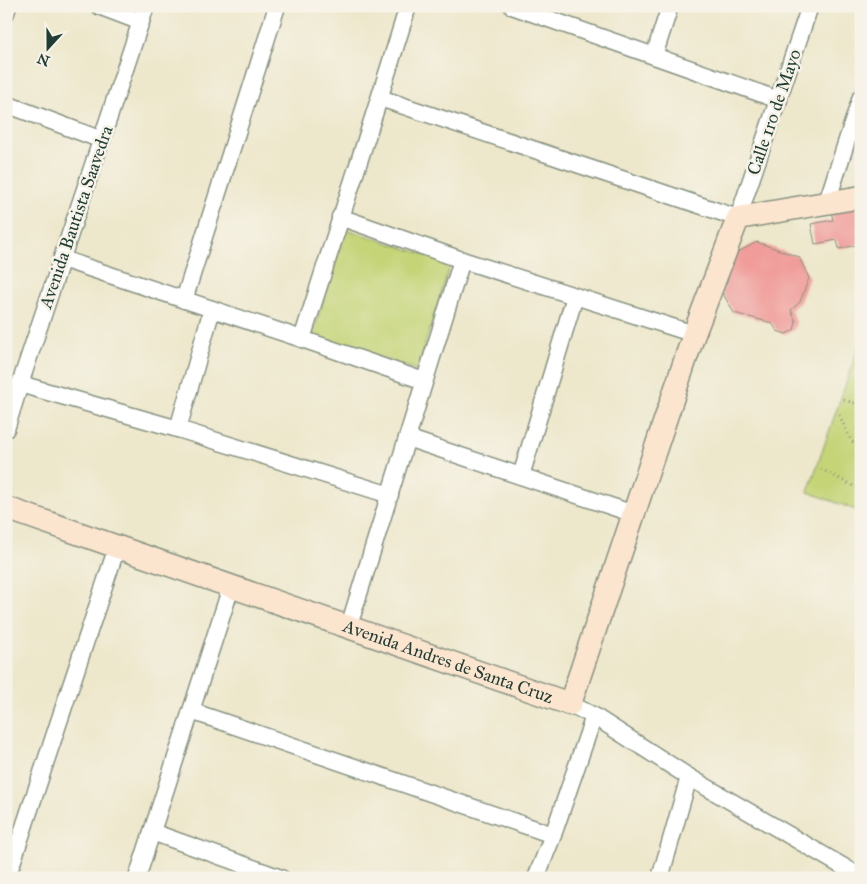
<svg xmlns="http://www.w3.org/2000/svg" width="867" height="884" viewBox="0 0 867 884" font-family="'IM FELL Great Primer',serif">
  <rect width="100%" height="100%" fill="#f7f3e8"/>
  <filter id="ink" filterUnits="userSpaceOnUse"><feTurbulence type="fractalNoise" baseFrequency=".02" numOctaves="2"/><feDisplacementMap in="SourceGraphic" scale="10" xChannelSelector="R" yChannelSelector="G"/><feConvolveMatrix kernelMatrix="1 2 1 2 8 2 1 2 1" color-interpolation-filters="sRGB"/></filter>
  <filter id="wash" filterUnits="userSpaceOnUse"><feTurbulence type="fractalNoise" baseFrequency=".0096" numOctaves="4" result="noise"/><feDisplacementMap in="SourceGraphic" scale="20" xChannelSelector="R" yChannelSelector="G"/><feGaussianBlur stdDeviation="1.12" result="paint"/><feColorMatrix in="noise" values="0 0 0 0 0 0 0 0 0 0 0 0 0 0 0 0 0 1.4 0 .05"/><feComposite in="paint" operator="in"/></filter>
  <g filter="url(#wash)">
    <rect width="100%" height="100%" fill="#ede7cb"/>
    <g fill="#c4d477" stroke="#728856">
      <path d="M346 229 451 263 417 370 312 336Z"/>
      <path d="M861 340V512L808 492Z"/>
    </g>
    <g id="blocks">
      <g fill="#f09c9a">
        <path d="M861 205V244L839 249 837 240 815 244 811 224 833 220 831 211Z"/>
        <path d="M757 242 799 257 809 278 800 302 791 310 796 322 794 330 786 334 777 331 772 323 734 313 722 292 734 254Z"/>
      </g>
    </g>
  </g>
  <g filter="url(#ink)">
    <use href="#blocks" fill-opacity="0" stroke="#869280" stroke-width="1"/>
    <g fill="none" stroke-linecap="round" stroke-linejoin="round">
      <defs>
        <g id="street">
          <path d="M99 6 141 22"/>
          <path d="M512 6 779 100"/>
          <path d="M6 13 8 6"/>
          <path d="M654 56 670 6"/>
          <path d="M380 98 738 218 810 6"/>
          <path d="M6 104 102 140"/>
          <path d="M827 202 861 97"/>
          <path d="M340 217 462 260 694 334"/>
          <path d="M62 259 302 339 424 381"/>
          <path d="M184 300 277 6"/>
          <path d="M302 339C337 228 374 118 408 6"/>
          <path d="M20 384 178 429 390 495"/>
          <path d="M6 429 20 384 146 6"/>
          <path d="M178 429 212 309"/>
          <path d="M407 438 634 514"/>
          <path d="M521 476 575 296"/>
          <path d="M349 626 462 260"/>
          <path d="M570 704 594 716 689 777 861 877"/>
          <path d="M191 711 553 835"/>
          <path d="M152 832 281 878"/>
          <path d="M7 878 117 547"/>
          <path d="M137 878 231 587"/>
          <path d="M536 878 553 835 594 716"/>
          <path d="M660 878 689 777"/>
        </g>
        <g id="secondary">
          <path id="s1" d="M6 508C194 574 383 638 570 704L694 334 738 218 861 197"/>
        </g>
      </defs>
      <use href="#street" stroke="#869280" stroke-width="19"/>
      <use href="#secondary" stroke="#869280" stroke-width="25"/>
      <g stroke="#869280" stroke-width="3" stroke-dasharray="1 4" stroke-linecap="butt">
        <path d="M844 400 861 405"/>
        <path d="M839 415 851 440 861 450"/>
        <path d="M821 469 861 490"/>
      </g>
      <use href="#street" stroke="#fff" stroke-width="16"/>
      <use href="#secondary" stroke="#fce5cf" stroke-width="22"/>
    </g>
  </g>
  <g text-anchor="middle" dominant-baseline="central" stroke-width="5" stroke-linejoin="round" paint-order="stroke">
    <g font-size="18" fill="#1f3d34" stroke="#f7f3e8">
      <text transform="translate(774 112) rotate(-71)">Calle 1ro de Mayo</text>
      <text transform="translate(76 217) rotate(-71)">Avenida Bautista Saavedra</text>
      <text stroke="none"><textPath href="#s1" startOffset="468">Avenida Andres de Santa Cruz</textPath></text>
    </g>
  </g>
  <rect width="867" height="884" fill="none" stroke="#f7f3e8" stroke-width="25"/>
  <g transform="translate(48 48) rotate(201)" stroke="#f7f3e8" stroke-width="4" paint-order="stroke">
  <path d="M0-4L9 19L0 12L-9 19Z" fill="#1f3d34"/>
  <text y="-8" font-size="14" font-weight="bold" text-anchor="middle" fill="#1f3d34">N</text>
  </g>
</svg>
